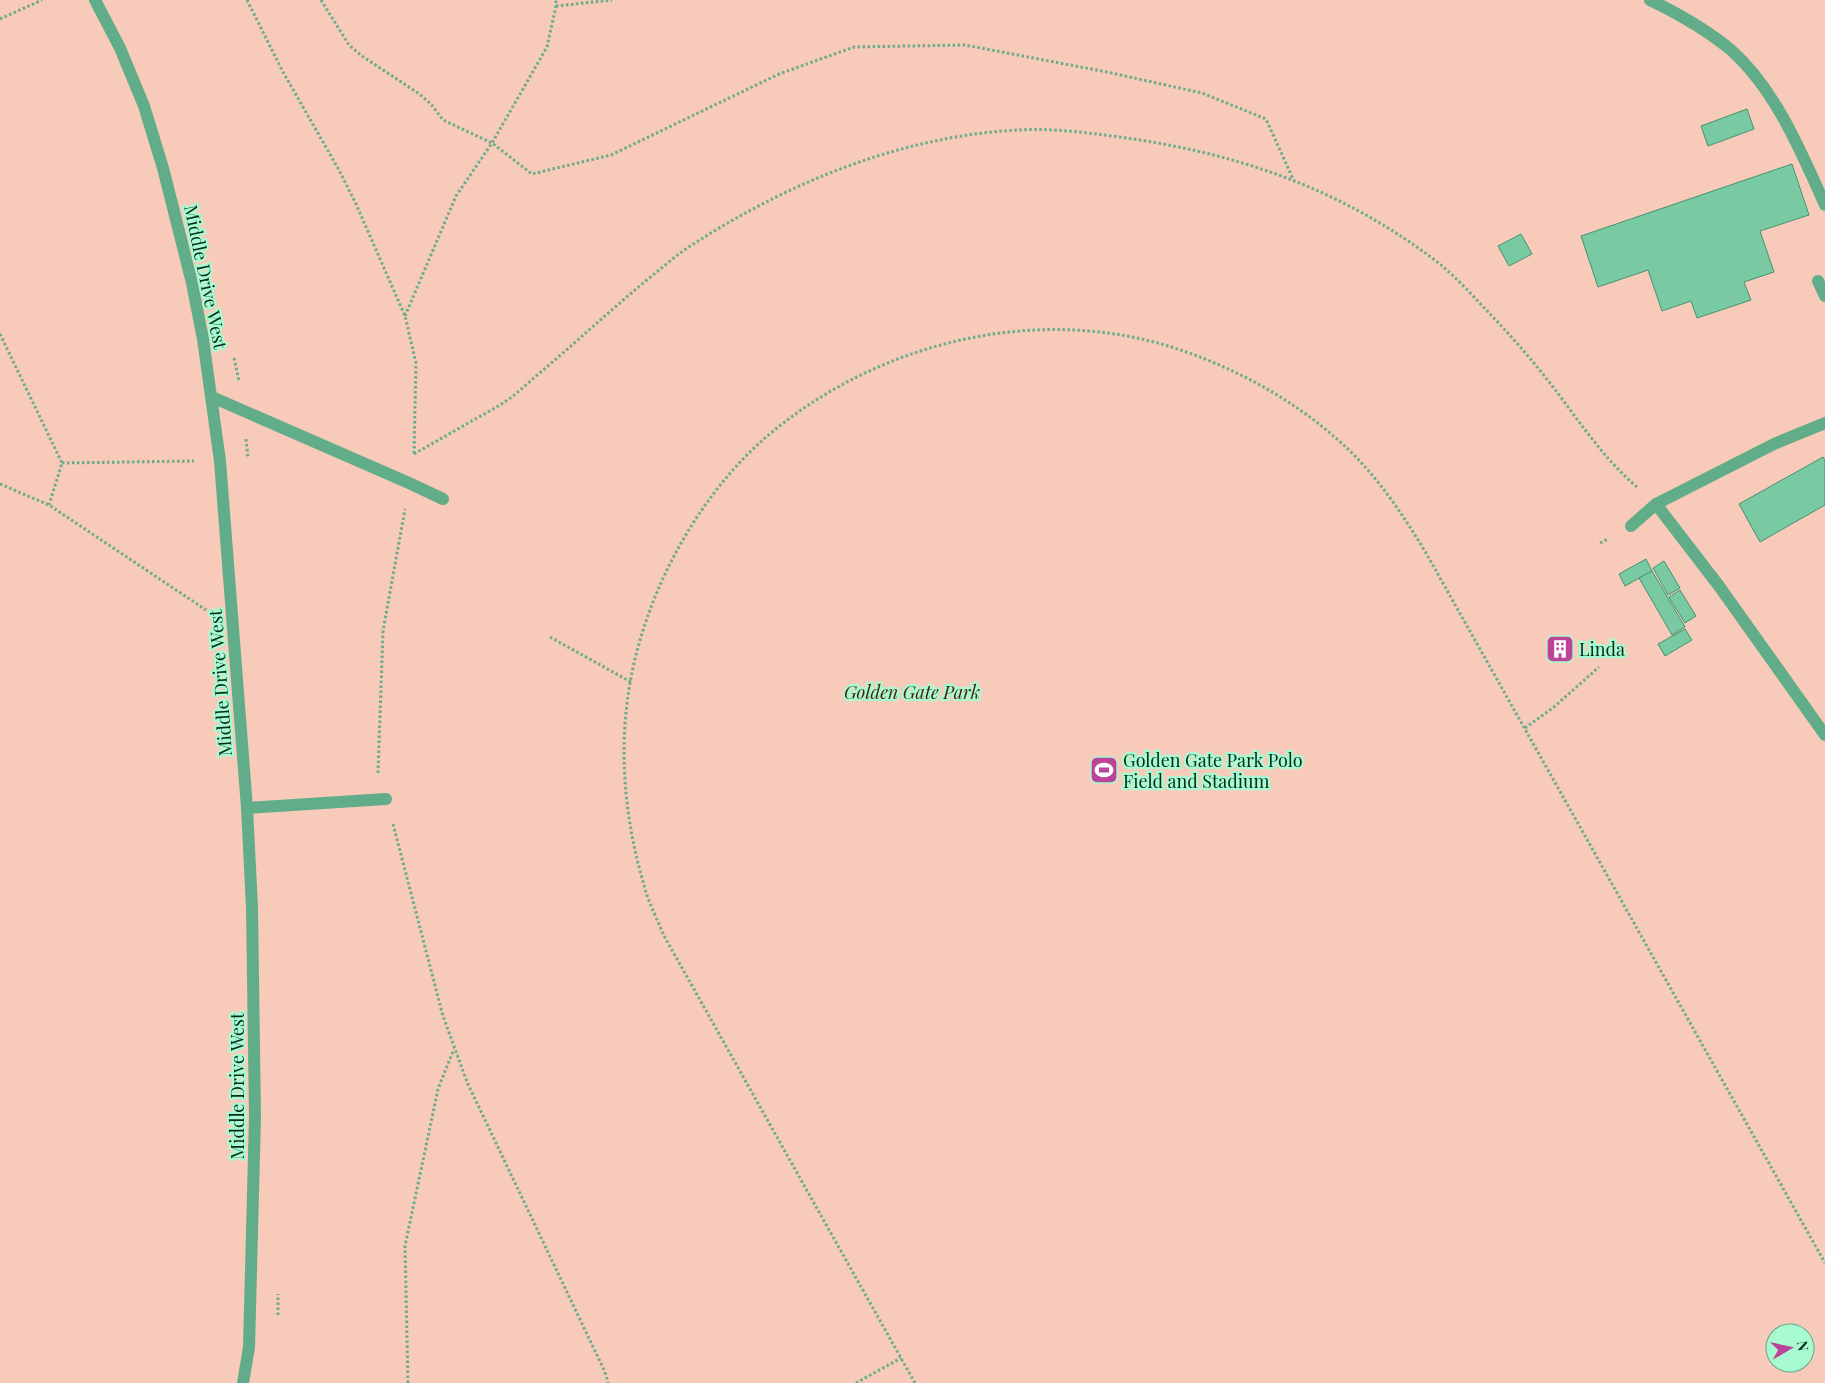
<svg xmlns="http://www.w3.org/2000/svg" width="1825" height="1383" viewBox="0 0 1825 1383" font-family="'Playfair Display',serif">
  <rect width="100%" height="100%" fill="#a8fbd1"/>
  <path fill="#f7cab9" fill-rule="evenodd" d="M0 0H1825V1383H0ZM1775 1333H1805V1363H1775Z"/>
  <g fill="#79caa2" stroke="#42946f">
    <path d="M1747 109 1754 129 1708 146 1701 126Z"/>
    <path d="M1792 164 1809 215 1760 231 1774 272 1744 282 1751 300 1697 318 1691 301 1662 311 1648 270 1598 287 1581 236Z"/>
    <path d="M1521 234 1532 254 1509 266 1498 246Z"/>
    <path d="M1823 457 1825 460V505L1760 542 1739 504Z"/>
    <path d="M1646 559 1652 571 1625 586 1619 574Z"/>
    <path d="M1664 561 1680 588 1668 595 1653 568Z"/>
    <path d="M1652 571 1685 627 1672 635 1639 578Z"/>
    <path d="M1680 590 1696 616 1685 623 1669 597Z"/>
    <path d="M1685 629 1692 640 1665 656 1658 644Z"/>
    <circle cx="1560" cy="649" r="12"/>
  </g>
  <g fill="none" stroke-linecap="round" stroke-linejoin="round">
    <g stroke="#6bac8c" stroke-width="3" stroke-dasharray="2.5 2.5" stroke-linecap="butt">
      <path d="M247 0 283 72 339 170 356 204 405 316 416 363 414 454"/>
      <path d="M321 0 349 45 362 56 418 93 431 104 443 120 492 143 532 174 611 155 779 74 854 47 965 45 1107 72 1202 93 1266 119 1293 179"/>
      <path d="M556 6 612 0"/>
      <path d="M0 19 42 0"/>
      <path d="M405 316 456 196 492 143 547 47 556 6V0"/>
      <path d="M0 334 62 463 49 505"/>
      <path d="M234 358 239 381"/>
      <path d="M246 439 248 458"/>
      <path d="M414 454C435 442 456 430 477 418 488 412 499 406 509 399 520 391 531 380 542 371 581 338 618 303 658 271 669 262 680 252 692 245 789 182 902 136 1018 130 1049 128 1081 132 1112 136 1229 151 1333 185 1428 255 1452 272 1472 295 1491 315 1513 338 1534 362 1553 387 1580 422 1603 458 1637 487"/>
      <path d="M62 463 194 461"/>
      <path d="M0 484 49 505 206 610"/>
      <path d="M1600 543 1608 539"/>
      <path d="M550 637 631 682"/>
      <path d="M1525 728 1554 707 1599 667"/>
      <path d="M378 773 383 631 405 509"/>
      <path d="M393 824 443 1016 467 1082 605 1372 608 1383"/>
      <path d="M278 1315V1294"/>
      <path d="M408 1383 405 1246 438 1089 454 1049"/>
      <path d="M856 1383 901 1358"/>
      <path d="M915 1383 663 934C657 918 648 902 644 885 626 825 619 758 628 696 641 602 693 501 765 438 873 345 1027 305 1165 345 1234 366 1300 402 1352 453 1382 483 1405 518 1426 553L1825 1263"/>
    </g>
    <g stroke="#62ad89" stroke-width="12">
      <path d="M1650 0C1679 14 1706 29 1731 50 1776 90 1801 152 1825 205"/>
      <path d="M1818 281 1825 296"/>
      <path d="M212 397 409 483 443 499"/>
      <path d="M1656 504 1719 586 1825 735"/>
      <path d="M1631 526 1656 504 1774 444 1825 423"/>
      <path d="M247 808 386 799"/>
    </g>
    <path stroke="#62ad89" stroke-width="12" d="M95 0 120 48 144 106 163 168 192 283 203 339 220 461 247 808 252 907 255 1117 249 1347 243 1383"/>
  </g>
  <defs>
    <symbol id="building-square" viewBox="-11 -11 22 22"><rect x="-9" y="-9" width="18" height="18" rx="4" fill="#bc4397" stroke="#a8fbd1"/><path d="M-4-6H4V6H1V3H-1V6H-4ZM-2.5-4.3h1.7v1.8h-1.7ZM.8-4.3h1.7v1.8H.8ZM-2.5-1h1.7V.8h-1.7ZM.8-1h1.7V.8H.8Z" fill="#fff"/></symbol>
    <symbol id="stadium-square" viewBox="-11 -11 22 22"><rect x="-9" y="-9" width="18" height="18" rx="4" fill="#bc4397" stroke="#a8fbd1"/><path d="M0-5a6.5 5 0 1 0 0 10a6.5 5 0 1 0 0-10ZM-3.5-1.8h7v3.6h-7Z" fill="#fff"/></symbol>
  </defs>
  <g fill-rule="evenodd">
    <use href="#building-square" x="1544" y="633" width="32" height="32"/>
    <use href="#stadium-square" x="1088" y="754" width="32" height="32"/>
  </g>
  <g text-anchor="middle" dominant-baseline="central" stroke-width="4.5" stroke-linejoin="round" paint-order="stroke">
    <g font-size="18" fill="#072b1c" stroke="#a8fbd1">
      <text transform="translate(206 277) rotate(78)">Middle Drive West</text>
      <text transform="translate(220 683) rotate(-94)">Middle Drive West</text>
      <text transform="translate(237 1086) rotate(-90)">Middle Drive West</text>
    </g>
    <g font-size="18" fill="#072b1c" stroke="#a8fbd1" text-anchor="start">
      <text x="1579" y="649">Linda</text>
      <text x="1123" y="760">Golden Gate Park Polo<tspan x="1123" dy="21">Field and Stadium</tspan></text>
    </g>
    <g font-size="18" font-style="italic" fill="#481d0b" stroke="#a8fbd1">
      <text x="912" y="692">Golden Gate Park</text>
    </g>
  </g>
  <g transform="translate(1790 1348) rotate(81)"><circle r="24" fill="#a8fbd1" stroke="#68a889"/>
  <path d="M0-4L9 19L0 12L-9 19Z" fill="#bc4397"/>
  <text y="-8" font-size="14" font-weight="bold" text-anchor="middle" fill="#072b1c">N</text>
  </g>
</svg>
